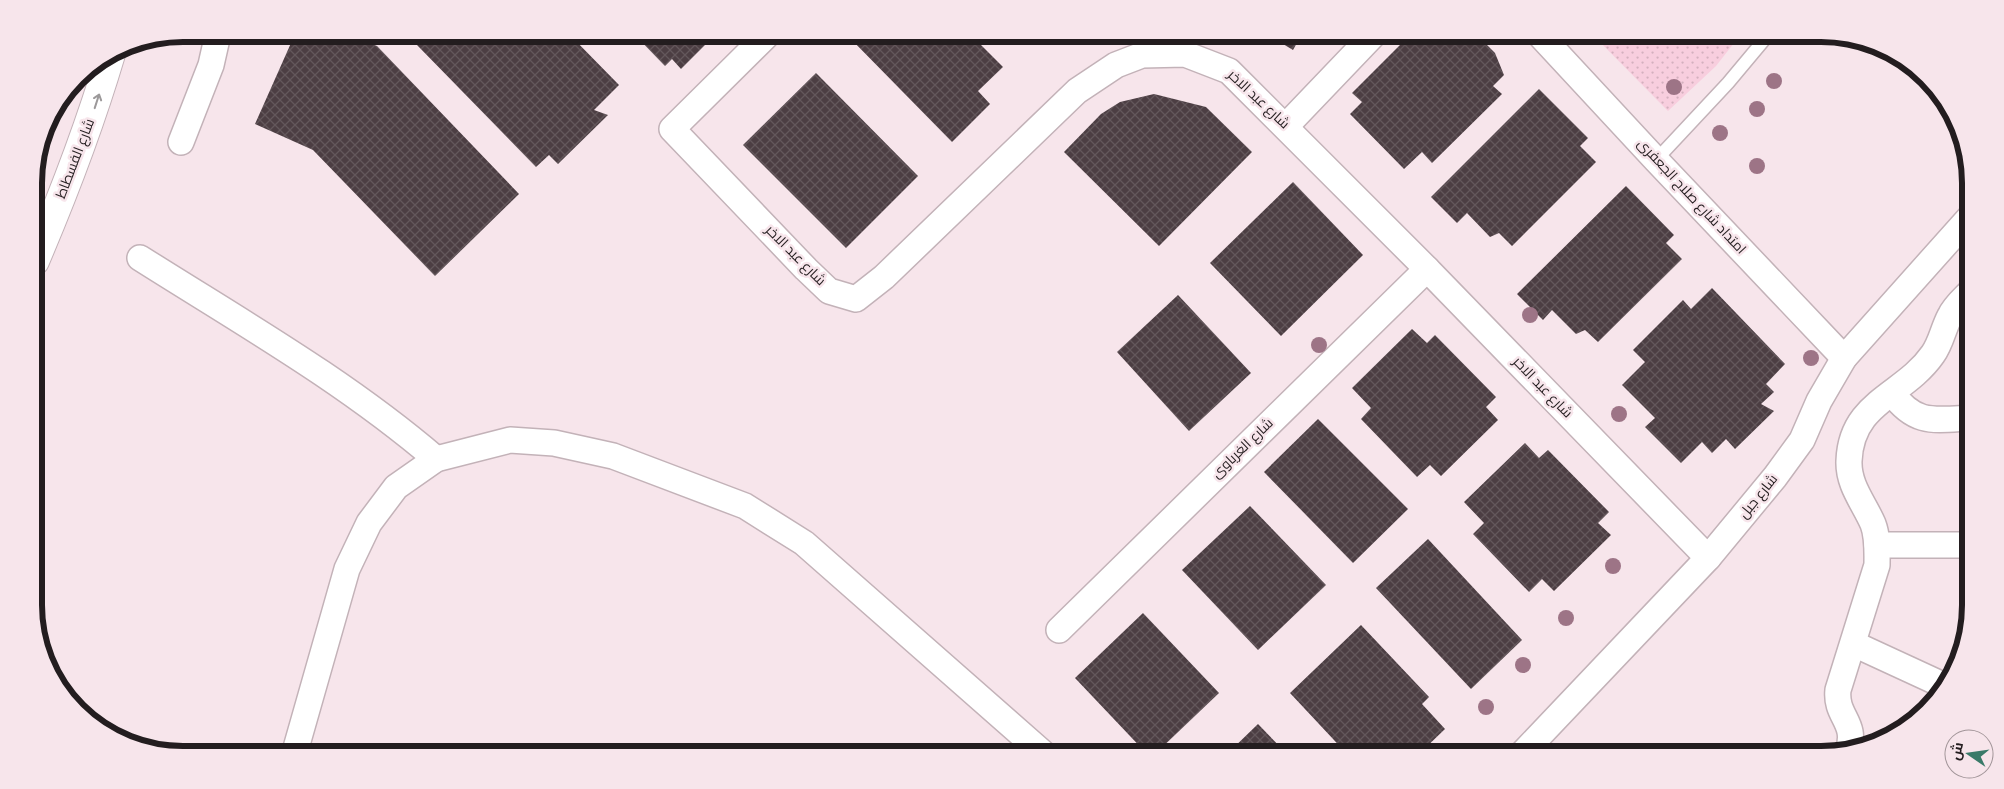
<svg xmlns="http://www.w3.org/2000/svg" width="2004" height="789" viewBox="0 0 2004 789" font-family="Overpass,Cairo,sans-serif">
  <defs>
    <pattern id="park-dots" width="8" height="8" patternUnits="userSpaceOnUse" patternTransform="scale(1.25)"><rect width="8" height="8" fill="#f8cede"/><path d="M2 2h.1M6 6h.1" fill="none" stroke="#d4b0be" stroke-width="1.8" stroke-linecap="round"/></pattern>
    <pattern id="building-cross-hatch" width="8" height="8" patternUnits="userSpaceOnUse" patternTransform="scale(1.25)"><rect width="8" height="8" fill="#4c3e43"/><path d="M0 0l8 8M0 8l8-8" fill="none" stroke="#63575b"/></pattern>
  </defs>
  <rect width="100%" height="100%" fill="#f7e5eb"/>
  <path fill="url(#park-dots)" d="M1592 34H1741L1716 66 1668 111Z"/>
  <g fill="url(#building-cross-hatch)">
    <path d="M295 34H349L377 46 519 194 435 276 313 150 255 124Z"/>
    <path d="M428 34H569L619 85 594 110 608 115 558 164 549 155 536 167 417 45Z"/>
    <path d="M634 34H716L681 69 672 59 665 66Z"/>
    <path d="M846 34H970L1003 67 978 91 990 104 952 142Z"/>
    <path d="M1034 34H1061L1040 45Z"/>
    <path d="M1266 34H1316L1312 40 1302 34 1293 50Z"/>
    <path d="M1411 34H1476L1495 53 1504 75 1493 86 1502 94 1432 163 1422 152 1404 169 1350 114 1362 102 1352 93Z"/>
    <path d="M816 73 918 176 846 248 743 145Z"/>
    <path d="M1539 89 1588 138 1580 146 1596 162 1512 246 1499 233 1490 237 1467 213 1457 223 1431 197Z"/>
    <path d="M1154 94 1206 107 1252 152 1159 246 1064 152 1101 114 1120 102Z"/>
    <path d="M1293 182 1363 255 1281 336 1210 263Z"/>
    <path d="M1626 186 1674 235 1666 243 1682 259 1598 342 1585 330 1576 334 1552 310 1543 320 1517 294Z"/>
    <path d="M1712 288 1785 364 1766 384 1774 392 1761 404 1774 411 1735 449 1726 439 1712 453 1702 442 1681 463 1645 427 1655 418 1622 385 1645 362 1633 350 1683 300 1691 309Z"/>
    <path d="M1178 295 1251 373 1189 431 1117 352Z"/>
    <path d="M1412 329 1427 343 1435 335 1496 397 1486 407 1498 420 1441 476 1430 465 1417 477 1361 419 1371 408 1352 388Z"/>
    <path d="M1318 419 1408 509 1353 563 1264 472Z"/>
    <path d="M1525 443 1539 458 1548 450 1609 512 1598 523 1611 535 1554 591 1542 579 1529 592 1473 534 1484 523 1464 502Z"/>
    <path d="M1250 506 1326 585 1258 650 1182 570Z"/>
    <path d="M1428 539 1522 640 1471 689 1376 588Z"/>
    <path d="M1143 613 1219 693 1154 755H1148L1075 678Z"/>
    <path d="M1361 625 1429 697 1422 704 1445 729 1418 755H1359L1356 752 1353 755H1348L1290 693Z"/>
    <path d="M1258 724 1288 755H1226Z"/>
  </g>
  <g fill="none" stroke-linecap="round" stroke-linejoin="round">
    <defs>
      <path id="service" d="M1656 160 1728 83 1769 34"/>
      <g id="minor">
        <path d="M768 34 672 129 806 269 829 291 856 299 884 277 1077 91 1116 65 1142 55 1185 54 1229 71 1427 269 1708 558"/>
        <path d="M1539 34 1656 160 1844 358"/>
        <path d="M1286 126 1374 34"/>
        <path d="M181 142 211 65 218 34"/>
        <path d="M140 258C241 322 345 381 436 459"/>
        <path d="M1892 393C1915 425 1934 420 1970 418"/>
        <path d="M1877 545H1970"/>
        <path d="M1059 630 1427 269"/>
        <path d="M1854 644 1945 686"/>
        <path d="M1848 751C1858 722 1835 717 1838 690L1877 565C1877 552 1878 537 1873 524 1864 503 1848 485 1849 461 1851 401 1904 396 1933 354 1941 343 1943 329 1950 316 1954 307 1962 300 1969 293"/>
        <path d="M294 755 347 569 369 523 396 487 436 459 510 440 554 443 613 456 745 506 804 543 1045 755"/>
        <path d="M1521 755 1708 558 1775 477 1802 440 1819 401 1844 358 1969 218"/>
      </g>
      <path id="primary" d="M35 261C64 193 90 125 111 54"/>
    </defs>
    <use href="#service" stroke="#c3b2b8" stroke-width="15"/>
    <use href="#minor" stroke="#c3b2b8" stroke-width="28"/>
    <use href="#primary" stroke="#c3b2b8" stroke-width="30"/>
    <use href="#service" stroke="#fff" stroke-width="12"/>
    <use href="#minor" stroke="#fff" stroke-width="25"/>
    <use href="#primary" stroke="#fff" stroke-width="28"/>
  </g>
  <g fill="#9d7486">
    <circle cx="1774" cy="81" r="8"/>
    <circle cx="1674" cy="87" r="8"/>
    <circle cx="1757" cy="109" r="8"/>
    <circle cx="1720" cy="133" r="8"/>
    <circle cx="1757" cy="166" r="8"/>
    <circle cx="1530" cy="315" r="8"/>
    <circle cx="1319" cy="345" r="8"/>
    <circle cx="1811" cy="358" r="8"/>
    <circle cx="1619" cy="414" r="8"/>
    <circle cx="1613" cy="566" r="8"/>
    <circle cx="1566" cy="618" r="8"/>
    <circle cx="1523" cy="665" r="8"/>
    <circle cx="1486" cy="707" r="8"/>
  </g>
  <defs><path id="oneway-shaft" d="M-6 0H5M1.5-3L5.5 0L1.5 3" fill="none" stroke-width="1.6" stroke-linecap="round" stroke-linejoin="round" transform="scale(1.25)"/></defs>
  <use stroke="#9c999a" href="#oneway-shaft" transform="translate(97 101) rotate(-72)"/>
  <g text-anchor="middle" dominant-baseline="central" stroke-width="5" stroke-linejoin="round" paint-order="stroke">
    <g font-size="14" fill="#231d1f" stroke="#f7e5eb">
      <text transform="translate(1258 100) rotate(43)">شارع عبد الاخر</text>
      <text transform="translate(76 159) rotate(-69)">شارع الفسطاط</text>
      <text transform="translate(1691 197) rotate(47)">امتداد شارع صلاح الجعفرى</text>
      <text transform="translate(795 256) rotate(45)">شارع عبد الاخر</text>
      <text transform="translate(1542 388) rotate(46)">شارع عبد الاخر</text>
      <text transform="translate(1243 449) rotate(-44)">شارع الغرباوى</text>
      <text transform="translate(1759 497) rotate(-51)">شارع جبل</text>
    </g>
  </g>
  <path d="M0 0H2004V789H0ZM183 42H1821A141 141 0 0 1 1962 183V605A141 141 0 0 1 1821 746H183A141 141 0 0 1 42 605V183A141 141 0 0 1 183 42Z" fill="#f7e5eb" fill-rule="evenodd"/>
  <path fill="none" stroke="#231d1f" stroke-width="6" d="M183 42H1821A141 141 0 0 1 1962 183V605A141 141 0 0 1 1821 746H183A141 141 0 0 1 42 605V183A141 141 0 0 1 183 42Z"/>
  <g transform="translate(1969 754) rotate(283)"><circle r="24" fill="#f7e5eb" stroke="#a29599"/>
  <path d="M0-4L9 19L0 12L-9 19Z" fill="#3a7a69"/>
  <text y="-8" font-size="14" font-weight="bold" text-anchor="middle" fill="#231d1f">ش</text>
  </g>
</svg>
